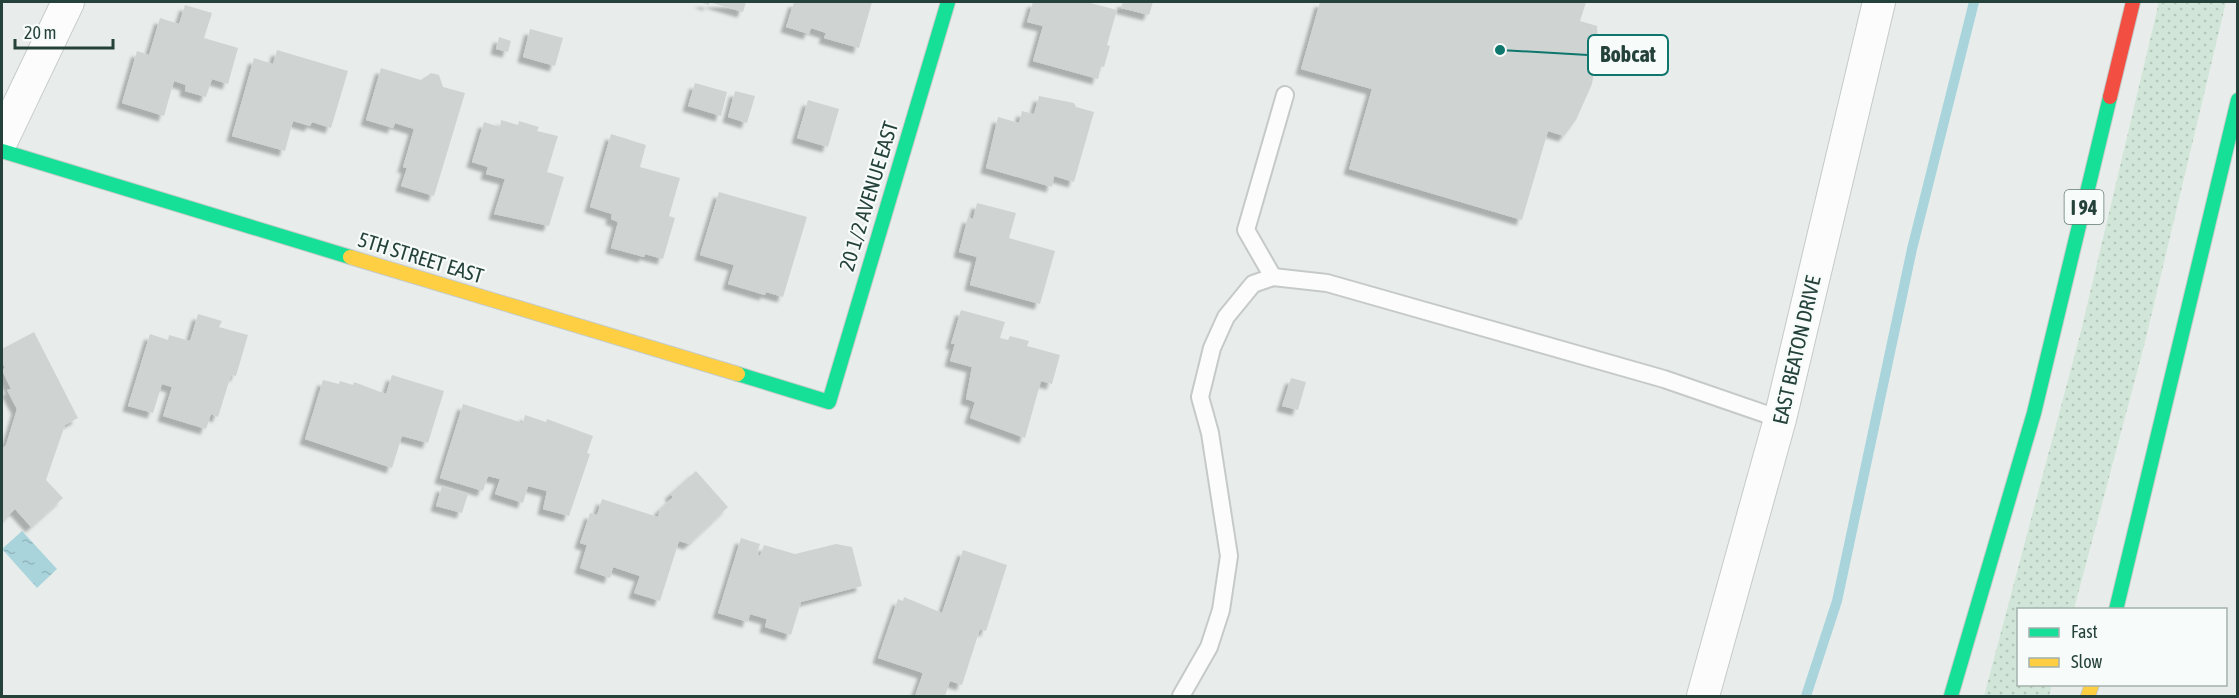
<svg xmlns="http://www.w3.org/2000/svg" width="2239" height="698" viewBox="0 0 2239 698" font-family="'Asap Condensed',sans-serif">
  <defs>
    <pattern id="green-dots" width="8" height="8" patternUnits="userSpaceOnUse" patternTransform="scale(1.5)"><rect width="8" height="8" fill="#d1e6d8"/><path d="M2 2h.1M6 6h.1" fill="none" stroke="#b3c6ba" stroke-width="1.8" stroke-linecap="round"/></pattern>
    <pattern id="water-ripples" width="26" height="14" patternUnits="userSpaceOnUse" patternTransform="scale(1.5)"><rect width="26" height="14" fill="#a9d4db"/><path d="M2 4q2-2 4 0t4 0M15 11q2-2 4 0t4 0" fill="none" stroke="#91b7bd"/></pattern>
    <filter id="shadow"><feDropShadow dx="-5.5" dy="5.5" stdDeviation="1.5" flood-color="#0004"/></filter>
  </defs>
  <rect width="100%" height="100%" fill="#e8edeb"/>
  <path fill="url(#green-dots)" d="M2159 2H2226L2144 346 2074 609 2018 610V684L2052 685 2049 696H1984L2081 331Z"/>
  <path fill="url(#water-ripples)" d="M22 531 57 569 37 588 2 549Z"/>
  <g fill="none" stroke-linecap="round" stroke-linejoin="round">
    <path stroke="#a9d4db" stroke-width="10" d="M1806 696 1837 601 1912 249 1974 2"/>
  </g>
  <g fill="#cfd4d2" filter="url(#shadow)">
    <path d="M699 2H746L743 12 709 2V5Z"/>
    <path d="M794 2H872L859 48 824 38 826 33 811 28 809 34 786 27Z"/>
    <path d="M1033 2H1087L1117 10 1107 45 1110 46 1104 67 1101 66 1098 79 1033 61 1043 26 1027 22Z"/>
    <path d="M1123 2H1153L1149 15 1121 8Z"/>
    <path d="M1320 2H1586L1580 21 1597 26 1598 45 1592 84 1576 120 1564 136 1548 131 1522 220 1349 169 1372 89 1301 69Z"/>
    <path d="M185 5 212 13 204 38 238 48 228 84 212 79 206 97 185 91 186 85 174 81 164 116 122 103 137 51 149 55 160 18 179 24Z"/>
    <path d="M530 29 563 38 555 66 523 57Z"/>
    <path d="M499 37 511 41 508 52 496 49Z"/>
    <path d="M277 50 348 71 331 128 312 122 310 126 293 121 285 151 232 136 254 58 273 64Z"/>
    <path d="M381 68 421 80 431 73 439 75 443 87 465 93 434 196 401 186 407 168 403 167 414 129 395 123 393 128 366 120Z"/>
    <path d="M695 83 727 92 721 116 688 106Z"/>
    <path d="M735 91 755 96 747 123 728 117Z"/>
    <path d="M1039 96 1074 103 1076 107 1094 112 1074 182 1054 176 1052 187 986 168 998 117 1019 123 1022 111 1034 114Z"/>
    <path d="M808 100 839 109 828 147 797 138Z"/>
    <path d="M501 120 518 125 519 121 539 127 537 131 558 136 547 172 564 177 549 226 494 214 505 179 486 174 488 167 472 162 484 122 500 127Z"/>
    <path d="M611 134 646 145 640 167 680 178 669 216 675 218 663 259 645 254 644 257 611 248 618 222 611 219 612 214 590 207Z"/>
    <path d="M719 192 807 217 783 297 766 292 765 295 728 284 734 265 700 255Z"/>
    <path d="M977 203 1016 213 1009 238 1055 251 1040 304 970 285 977 257 959 252 968 217 973 219Z"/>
    <path d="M961 310 1005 322 1000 338 1008 340 1010 336 1029 341 1027 346 1060 355 1052 384 1041 381 1025 438 970 418 975 402 966 399 972 367 950 361 955 344H951Z"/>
    <path d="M198 314 222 321 219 327 248 335 236 376 231 375 218 417 211 414 206 429 163 416 172 387 162 384 153 413 128 406 150 334 168 340 169 335 190 341Z"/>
    <path d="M34 332 78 418 65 425 46 480 63 498 31 527 15 509 2 522V449L6 445 17 409 7 390 11 389 2 370 5 368 2 362V349Z"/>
    <path d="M392 375 444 391 428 443 402 436 392 468 305 439 323 380 339 384 340 381 353 385 354 382 386 394Z"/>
    <path d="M1291 378 1306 382 1298 410 1282 406Z"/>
    <path d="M463 404 523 423 525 415 546 422 547 419 593 436 587 453 590 454 569 516 543 509 547 491 528 486 523 503 495 494 500 479 488 476 483 491 440 478Z"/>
    <path d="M696 471 728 507 689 544 679 541 660 601 634 593 640 576 613 567 610 578 580 568 587 545 580 543 590 513 597 515 602 499 658 517 660 509 673 497 670 494Z"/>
    <path d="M442 486 468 494 462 513 436 506Z"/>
    <path d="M741 538 760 544 757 554 760 556 764 545 795 554 836 544 852 547 862 586 801 602 791 635 765 627 767 619 750 614 748 622 718 613Z"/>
    <path d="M963 550 1007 565 986 631 980 629 962 685 950 681 945 696H915L923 673 878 658 898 599 903 601 904 597 942 613Z"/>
  </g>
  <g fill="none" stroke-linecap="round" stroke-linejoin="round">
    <defs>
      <g id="lane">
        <path d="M1273 277 1246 230 1285 95"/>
        <path d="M1181 696 1209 647 1221 610 1229 556 1210 433 1200 397 1212 348 1226 317 1253 284 1273 277 1327 283 1664 379 1780 419"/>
      </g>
      <g id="street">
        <path d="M2 140 68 2"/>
        <path d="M1703 696 1780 419 1879 2"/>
      </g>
      <g id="fast">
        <path d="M2 151 350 257"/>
        <path d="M738 374 829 402 948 2"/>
        <path d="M2116 610 2238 100"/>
        <path d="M1951 696 2034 413 2110 97"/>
      </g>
      <g id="slow">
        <path d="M350 257 738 374"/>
        <path d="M2088 696 2092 684"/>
      </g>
      <path id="jam" d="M2110 97 2133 2"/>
    </defs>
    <use href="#lane" stroke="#c5cac8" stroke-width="20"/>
    <use href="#street" stroke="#c5cac8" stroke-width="34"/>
    <use href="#fast" stroke="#c3cbc8" stroke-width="16"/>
    <use href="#slow" stroke="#c3cbc8" stroke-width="16"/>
    <use href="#jam" stroke="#c3cbc8" stroke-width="16"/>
    <use href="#lane" stroke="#fcfcfc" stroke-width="16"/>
    <use href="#street" stroke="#fcfcfc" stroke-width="32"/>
    <use href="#fast" stroke="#16e098" stroke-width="14"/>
    <use href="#slow" stroke="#ffcf43" stroke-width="14"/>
    <use href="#jam" stroke="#f24e42" stroke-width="14"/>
  </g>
  <g text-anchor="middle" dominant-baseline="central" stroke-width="4.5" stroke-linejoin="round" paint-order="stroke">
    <rect fill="#f7fbf9" stroke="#637a73" stroke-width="1.5" x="2064.5" y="190" width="39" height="34" rx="4.5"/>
    <g font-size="20" font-weight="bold" fill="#24423a">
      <text x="2084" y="207">I 94</text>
    </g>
    <g font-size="21" fill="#24423a" stroke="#f7fbf9">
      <text transform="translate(868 196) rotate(-73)">20 1/2 AVENUE EAST</text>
      <text transform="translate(421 257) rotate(17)">5TH STREET EAST</text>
      <text transform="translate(1796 350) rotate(-77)">EAST BEATON DRIVE</text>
    </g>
  </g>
  <path fill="none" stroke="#0f766e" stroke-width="2" d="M1500 50L1588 55"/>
  <circle fill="#0f766e" stroke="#f7fbf9" stroke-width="2" cx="1500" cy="50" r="6"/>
  <rect fill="#f7fbf9" stroke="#0f766e" stroke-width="2" x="1588" y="35" width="80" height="40" rx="6"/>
  <g font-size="22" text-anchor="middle" font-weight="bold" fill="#24423a">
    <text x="1628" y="62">Bobcat</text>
  </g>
  <rect width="2239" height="698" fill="none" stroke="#24423a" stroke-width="6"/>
  <rect x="2017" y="608" width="210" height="78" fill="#f7fbf9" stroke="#a3b1ad" stroke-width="1.5"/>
  <rect x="2029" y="628" width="30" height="9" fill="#16e098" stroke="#a3b1ad" stroke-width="1.5"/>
  <text x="2071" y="638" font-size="18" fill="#24423a">Fast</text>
  <rect x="2029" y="658" width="30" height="9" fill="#ffcf43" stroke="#a3b1ad" stroke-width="1.5"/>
  <text x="2071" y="668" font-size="18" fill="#24423a">Slow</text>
  <path d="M15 39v9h98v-9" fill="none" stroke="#24423a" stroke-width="3"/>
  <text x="24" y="39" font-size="18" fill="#24423a" stroke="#f7fbf9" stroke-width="4.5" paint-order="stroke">20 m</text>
</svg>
